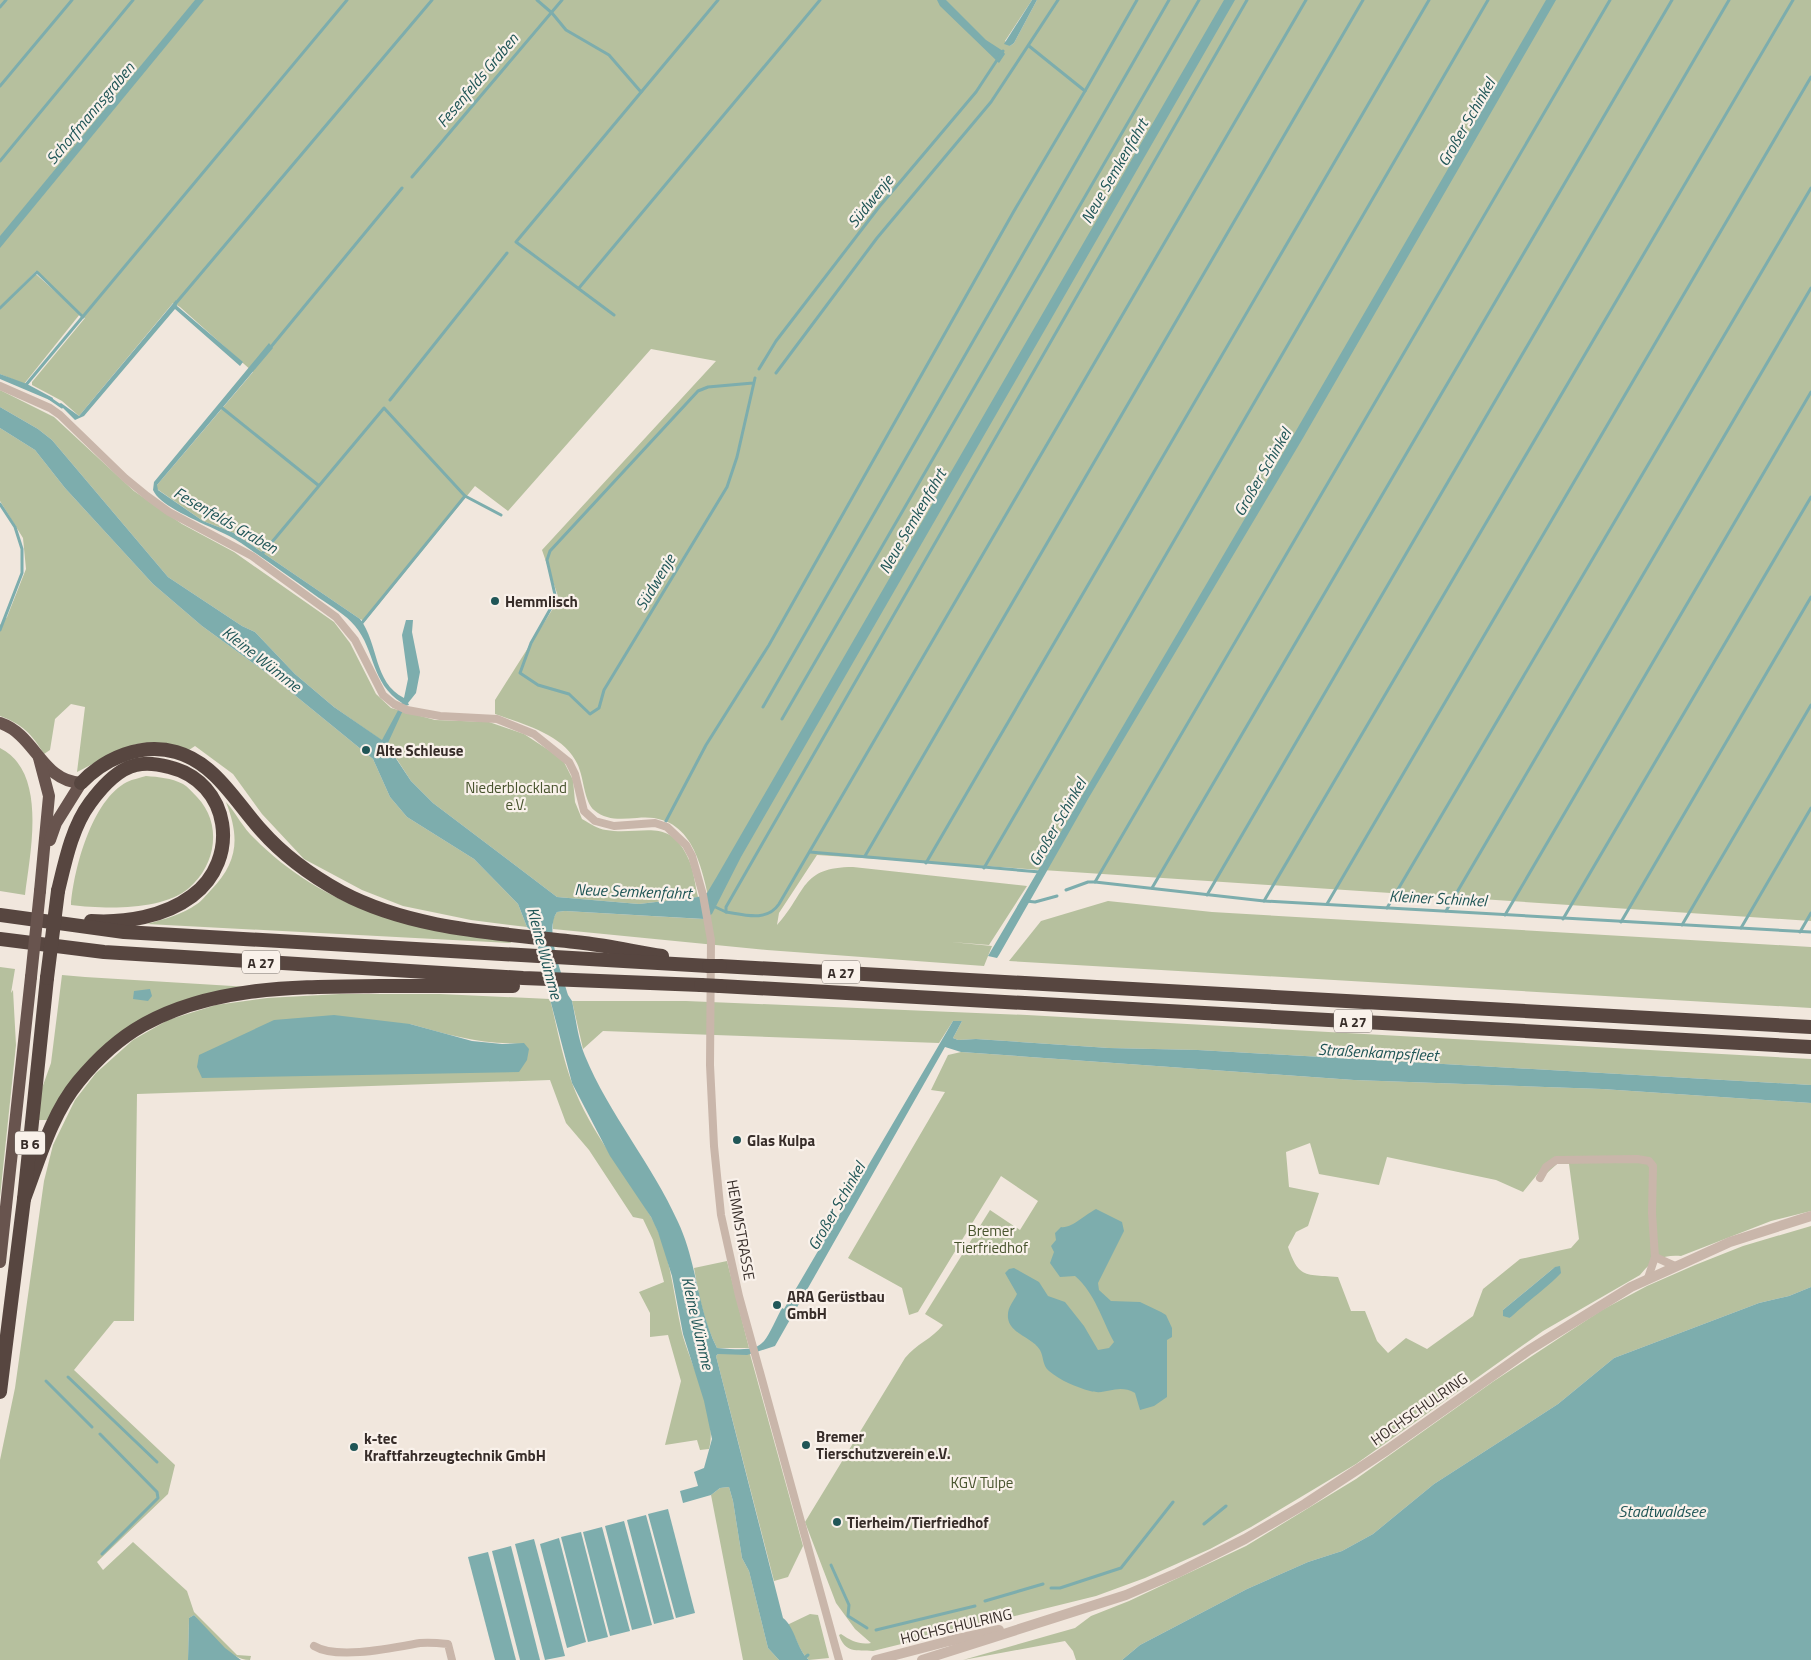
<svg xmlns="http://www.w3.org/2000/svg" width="1811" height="1660" viewBox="0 0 1811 1660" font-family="'Titillium Web',sans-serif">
  <rect width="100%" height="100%" fill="#f1e7dd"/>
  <g fill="#b6c09e" fill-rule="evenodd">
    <path d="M0 0H1032L1005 41 1010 46 1014 43 1037 0H1811V921L817 855 779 913 777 925C807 892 800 867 853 867L1027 886 989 945 951 942 992 946 984 966 767 950 553 929V919L557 912 565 911 703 919 712 913C702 870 695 812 637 818 621 819 607 821 594 810 585 802 584 783 580 771 570 736 526 725 495 714V700L559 599 542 550 716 361 651 349 508 511 475 486 365 621 360 619 234 533 203 521 157 489V485L253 372 180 307 173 303 79 416 62 401 32 385V382L85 318 36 271 0 307Z"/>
    <path d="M34 275H37L80 314 24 384 0 374V309Z"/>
    <path d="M0 390 54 417 134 491 182 524 234 552 334 622 350 643 376 694 391 708 435 720 489 722 524 734 550 751 564 762 573 780 575 802 582 819C589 823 598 829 606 830 642 836 670 815 689 860 694 871 695 885 698 897L639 904 557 897 433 803 411 781 387 744 334 707 295 674 255 632 242 626 168 577 52 440 38 429 0 407Z"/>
    <path d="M0 428 35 450 65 488 153 584 202 626 275 679 373 759 390 797 407 817 474 859 518 904 527 927 471 920 403 906 362 890 304 859 262 814 233 774 195 746 189 750C174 746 159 742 143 743 123 745 96 763 77 772L85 707 71 704 55 719 50 750 44 754C32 734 22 724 0 716V625L7 617 26 569 23 538 0 501Z"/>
    <path d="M0 748C48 772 30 853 25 895L0 891Z"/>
    <path d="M146 776C159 777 171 778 183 784 188 787 192 792 197 797 222 823 217 864 189 888 162 911 105 909 71 905 74 868 92 800 127 782 133 779 140 778 146 776Z"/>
    <path d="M226 802C236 813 243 828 254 838 323 908 415 933 510 940L511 943 147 924C164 919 182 915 197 904 202 901 206 895 211 890 238 862 240 838 226 802Z"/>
    <path d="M1108 901 1212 912 1811 947V1008L1009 961 1041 921Z"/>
    <path d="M0 967 15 969 11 993 13 990 16 1045 0 1197Z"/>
    <path d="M62 975 85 977 249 987 140 1020 50 1120H39L41 1091 51 1063Z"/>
    <path d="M340 994H440L550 999C557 1027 562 1056 572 1083 590 1132 625 1172 651 1217 671 1252 673 1294 682 1333 691 1366 718 1416 709 1449L700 1450 697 1440 665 1445 681 1381 668 1335 650 1337V1313L639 1292 664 1282 653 1240 643 1219 633 1217 589 1150 566 1123 550 1080 137 1094 134 1321H114L74 1370 175 1465 168 1494 97 1562 103 1570 133 1542 187 1591 194 1612 237 1655 251 1656 250 1660C228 1660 208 1631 194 1615L189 1618 188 1660H0V1460L15 1388 44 1181 53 1145 75 1100 96 1073 133 1040 168 1020 216 1005 267 998ZM410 1024C449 1035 482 1045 524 1043L197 1067Z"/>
    <path d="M572 1001H686L1027 1015 1811 1059V1085L1198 1050 1109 1048 976 1039 958 1040 953 1038 962 1021H953L939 1043 603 1031 583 1049Z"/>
    <path d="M961 1052 1354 1080 1602 1089 1811 1103V1211L1771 1221 1681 1256C1663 1254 1651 1261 1640 1275L1543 1331 1356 1464 1251 1527 1210 1549 1145 1578 1096 1596 873 1651C856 1650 845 1653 839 1635L841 1634C851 1641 860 1645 871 1643L855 1629 836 1603 805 1522 905 1358C916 1344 932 1339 943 1325L925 1314 990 1210 1020 1230 1038 1201 1001 1176 918 1312 909 1315 902 1288 848 1258 945 1092 931 1090 948 1055ZM1310 1143 1319 1174 1379 1185 1387 1157 1496 1180 1523 1192 1540 1171 1547 1173 1557 1164H1569L1579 1239 1571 1248 1520 1259 1483 1289 1473 1316 1427 1349 1406 1338 1388 1353 1377 1341 1365 1311H1351L1338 1277C1307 1274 1299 1280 1288 1247L1296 1232 1308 1226 1319 1193 1289 1187 1286 1152ZM1555 1267 1510 1318 1503 1310Z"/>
    <path d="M1811 1226V1287L1789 1296 1759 1303 1614 1358 1558 1404 1434 1484 1373 1534 1342 1551 1308 1562 1247 1589 1140 1645 1122 1660H1076L1073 1651 1065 1641 963 1660 1075 1628 1091 1616 1129 1601 1246 1546 1356 1479 1494 1381 1602 1310 1647 1286 1695 1265 1743 1246Z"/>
    <path d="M727 1261 749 1348H717C704 1322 699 1296 694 1268Z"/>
    <path d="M718 1354H750L803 1546 788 1577 774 1581 716 1356Z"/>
    <path d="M729 1487 733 1501 742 1558 749 1571 768 1648 779 1660H743L711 1495 720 1488Z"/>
    <path d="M810 1614 818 1615 829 1658 809 1660C799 1652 796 1635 787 1625Z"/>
  </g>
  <g fill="#7dadad">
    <path d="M195 0H204L0 248V236Z"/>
    <path d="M937 0H946L986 40 1003 51 1005 54 999 63 940 6Z"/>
    <path d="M1032 0H1037L1014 43 1010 46 1004 44Z"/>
    <path d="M1224 0H1235L741 857 712 914 704 919 565 911 557 912C544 930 562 974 568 995L572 1001C576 1019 578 1039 585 1056 609 1114 652 1164 678 1222 697 1262 697 1308 717 1348 767 1352 761 1348 782 1308L784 1309 953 1021H962L953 1038 958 1040 976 1039 1109 1048 1198 1050 1811 1085V1103L1602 1089 1354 1080 961 1052 945 1047 775 1346 747 1355 718 1354 716 1356 783 1618C795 1627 797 1650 809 1660H779L768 1648 749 1571 742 1558 733 1501 729 1487 720 1488 711 1495 683 1503 680 1491 698 1486 694 1472 704 1468 712 1439 704 1401 683 1334 672 1276 658 1232 651 1217 610 1156 572 1083 550 999 551 994 534 933 527 927 518 904 474 859 407 817 390 797 373 759 275 679 202 626 153 584 65 488 35 450 0 428V407L38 429 52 440 168 577 242 626 255 632 295 674 334 707 382 740 402 703C370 682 376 651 355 626 346 615 331 606 319 598 293 579 267 561 241 543 222 529 162 511 153 490L154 482 269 343 273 348 157 485 158 490 203 521 234 533 360 619C379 644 373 682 404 698L408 679 402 635 406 620H413L412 632 420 672 416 693 408 703 409 705 405 706 387 745 411 781 433 803 557 897 639 904 698 897 707 893 716 878Z"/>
    <path d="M1546 0H1556L1303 438 1088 799 999 955 997 958 988 956 1261 491Z"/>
    <path d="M176 300 177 306 243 362 240 366 175 309 84 416 75 420 59 404 61 403 79 416Z"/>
    <path d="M0 374 27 384 53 398 52 401 0 379Z"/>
    <path d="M150 989 152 996 148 1001 133 999 134 991Z"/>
    <path d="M334 1015 410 1024 472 1041 502 1044 524 1043 529 1049 527 1060 519 1072 202 1078 197 1067 199 1055 274 1020Z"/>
    <path d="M1096 1209 1122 1222 1124 1231 1098 1283 1099 1290 1111 1301 1140 1302 1161 1312 1166 1315 1172 1328V1337L1167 1340V1397L1154 1406 1140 1410 1135 1393C1117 1383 1107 1396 1090 1391 1076 1387 1061 1381 1049 1371 1042 1365 1044 1357 1040 1350 1032 1337 1010 1334 1008 1318 1007 1307 1013 1303 1017 1294L1005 1273 1009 1269 1014 1268 1039 1282 1048 1296 1065 1302 1084 1326 1098 1350 1109 1348 1114 1342C1102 1320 1095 1293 1075 1276L1060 1277 1050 1263 1054 1252 1051 1246 1056 1240 1055 1233 1061 1227C1071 1229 1086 1214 1096 1209Z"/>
    <path d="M1560 1266 1561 1273C1545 1290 1526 1302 1510 1318L1503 1316V1310L1555 1267Z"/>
    <path d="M1811 1287V1660H1122L1140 1645 1247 1589 1308 1562 1342 1551 1373 1534 1434 1484 1558 1404 1614 1358 1759 1303 1789 1296Z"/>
    <path d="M668 1509 695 1613 676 1618 648 1514Z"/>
    <path d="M646 1515 674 1619 654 1624 627 1520Z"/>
    <path d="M624 1521 652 1625 632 1630 605 1526Z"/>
    <path d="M602 1527 630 1631 610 1636 583 1532Z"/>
    <path d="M581 1532 608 1637 588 1642 561 1537Z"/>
    <path d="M559 1538 586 1642 567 1648 540 1544Z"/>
    <path d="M534 1539 565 1656 545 1660 515 1544Z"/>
    <path d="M511 1546 540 1660H520L492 1551Z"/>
    <path d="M488 1552 516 1660H495L468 1557Z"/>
    <path d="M194 1615 225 1648 241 1660H188L189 1618Z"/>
  </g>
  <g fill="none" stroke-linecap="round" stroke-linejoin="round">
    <g stroke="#7dadad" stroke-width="3">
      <path d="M537 0 552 13 566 30 609 55 641 92"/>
      <path d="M1247 0 726 907V912C745 915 767 922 779 904L1306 0"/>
      <path d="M0 7 6 0"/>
      <path d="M0 86 72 0"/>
      <path d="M1085 91 1137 0"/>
      <path d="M0 161 133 0"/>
      <path d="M412 177 562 0"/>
      <path d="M579 288 820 0"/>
      <path d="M176 303 432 0"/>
      <path d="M0 308 37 272 83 317"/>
      <path d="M614 315 516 242 718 0"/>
      <path d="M270 348 402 188"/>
      <path d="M759 369 776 341 879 207 976 92 1003 51"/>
      <path d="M776 373 877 238 991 102 1058 0"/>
      <path d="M753 383 708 387 698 391 550 551 547 560 556 599 531 643 520 673 538 685 569 694 590 714 599 708 604 690 727 487 737 457 755 378"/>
      <path d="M25 386 347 0"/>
      <path d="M49 398 62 407"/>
      <path d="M390 400 507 253"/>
      <path d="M221 407 318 485"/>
      <path d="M0 504 15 527 22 549V573L0 630"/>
      <path d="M262 554 384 408 465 496 501 515"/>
      <path d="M361 624 465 496"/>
      <path d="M763 707 1169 0"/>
      <path d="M782 719 1199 0"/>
      <path d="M666 821 706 745 769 645 1014 211 1085 91 1029 46"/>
      <path d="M810 852 1040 872"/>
      <path d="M865 856 1363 0"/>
      <path d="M926 863 1429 0"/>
      <path d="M984 868 1488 0"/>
      <path d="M1095 882 1610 0"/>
      <path d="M1152 888 1672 0"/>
      <path d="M1066 890 1088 882H1095L1264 901 1811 932"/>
      <path d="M1207 895 1729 0"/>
      <path d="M1026 901 1035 902 1057 896"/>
      <path d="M1264 901 1793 0"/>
      <path d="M1327 904 1811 77"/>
      <path d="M711 905 726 912"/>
      <path d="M1387 908 1811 188"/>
      <path d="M1446 911 1811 288"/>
      <path d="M1505 915 1811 392"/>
      <path d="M1563 919 1811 497"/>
      <path d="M1621 922 1811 597"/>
      <path d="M1682 925 1811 705"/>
      <path d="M1741 928 1811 808"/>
      <path d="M1800 932 1811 913"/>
      <path d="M68 1377 157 1462"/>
      <path d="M46 1381 92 1427"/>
      <path d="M100 1434 157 1492 158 1498 102 1554"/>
      <path d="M1204 1524 1226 1506"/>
      <path d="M831 1565 849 1605 848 1616 867 1628"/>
      <path d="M1051 1588H1060L1121 1568 1173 1502"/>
      <path d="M985 1601 1043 1584"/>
      <path d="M876 1630 975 1606"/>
      <path d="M802 1660 808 1655"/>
    </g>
    <g stroke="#c9b6aa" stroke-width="8">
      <path d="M0 386 50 408 60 415 125 478 147 496 169 512 252 556 336 617 355 640 383 695 394 704 407 710 440 716 497 719 534 734 569 762 575 774 584 811 595 821 614 826 655 823 667 827 686 845 692 856 703 895 711 940 710 1065 714 1146 721 1215 739 1296 839 1660"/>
      <path d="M1540 1178 1546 1167 1556 1160 1637 1159 1649 1161 1653 1166 1652 1213 1655 1257 1648 1278"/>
      <path d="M1655 1257 1675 1266"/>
      <path d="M314 1646C337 1660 392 1648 420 1643 429 1642 439 1643 448 1644L452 1660"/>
    </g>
    <g stroke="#c9b6aa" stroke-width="10">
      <path d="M876 1660 949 1641 999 1630"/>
      <path d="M922 1660 1126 1595 1177 1573 1245 1539 1305 1504 1387 1450 1529 1350 1631 1287 1730 1242 1811 1216"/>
    </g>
    <g stroke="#68544e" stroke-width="12">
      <path d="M0 723C36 735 41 781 81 783"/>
      <path d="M39 758 49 796 40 891"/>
      <path d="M50 840 56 823 81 783"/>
      <path d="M0 1262 31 977"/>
    </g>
    <g stroke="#574640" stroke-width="14">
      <path d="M81 783C105 758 142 742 176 752 215 763 235 801 261 830 283 855 312 876 341 892 414 931 503 933 584 943 610 946 636 952 662 956"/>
      <path d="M58 891C65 862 72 827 90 803 101 788 118 769 136 765 147 762 158 764 169 767 231 782 241 860 192 896 164 917 125 923 91 921"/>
      <path d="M0 915 124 932 709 966"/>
      <path d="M0 939 104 952 523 978 701 985"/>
      <path d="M720 966 1811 1027"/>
      <path d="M720 986 1811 1047"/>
      <path d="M24 1199C39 1160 51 1115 78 1082 96 1060 118 1039 143 1025 214 985 301 987 380 986 424 986 469 986 513 986"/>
      <path d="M0 1392 24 1199 47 978"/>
    </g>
    <path stroke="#68544e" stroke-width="12" d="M31 977 40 891"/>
    <g stroke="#574640" stroke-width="14">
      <path d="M709 966H720"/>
      <path d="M47 978 58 891"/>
      <path d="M701 985 720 986"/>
    </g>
  </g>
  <g fill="#205657" stroke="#f9f1ea" stroke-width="2">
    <circle cx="495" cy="601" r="5"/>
    <circle cx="366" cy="750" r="5"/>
    <circle cx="737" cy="1140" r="5"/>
    <circle cx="777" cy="1305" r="5"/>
    <circle cx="806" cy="1445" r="5"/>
    <circle cx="354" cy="1447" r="5"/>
    <circle cx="837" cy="1522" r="5"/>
  </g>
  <g text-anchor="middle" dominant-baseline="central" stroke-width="4.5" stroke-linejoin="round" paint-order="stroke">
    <g fill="#f9f1ea" stroke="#716863" stroke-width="1">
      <rect x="242" y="950.5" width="38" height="23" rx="4"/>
      <rect x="822" y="960.5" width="38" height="23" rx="4"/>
      <rect x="1334" y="1009.5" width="38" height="23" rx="4"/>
      <rect x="15" y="1131.5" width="30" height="23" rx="4"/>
    </g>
    <g font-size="14" font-weight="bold" fill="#372d29">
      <text x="261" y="962">A 27</text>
      <text x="841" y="972">A 27</text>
      <text x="1353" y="1021">A 27</text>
      <text x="30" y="1143">B 6</text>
    </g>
    <g font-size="15" font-weight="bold" fill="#372d29" stroke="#f9f1ea" text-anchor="start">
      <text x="505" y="601">Hemmlisch</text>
      <text x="376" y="750">Alte Schleuse</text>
      <text x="747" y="1140">Glas Kulpa</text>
      <text x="787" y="1296">ARA Gerüstbau<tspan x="787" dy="17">GmbH</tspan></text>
      <text x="816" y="1436">Bremer<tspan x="816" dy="17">Tierschutzverein e.V.</tspan></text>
      <text x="364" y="1438">k-tec<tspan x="364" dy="17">Kraftfahrzeugtechnik GmbH</tspan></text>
      <text x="847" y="1522">Tierheim/Tierfriedhof</text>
    </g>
    <g font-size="15" fill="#48542e" stroke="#f9f1ea">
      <text x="516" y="787">Niederblockland<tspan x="516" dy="17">e.V.</tspan></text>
      <text x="991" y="1230">Bremer<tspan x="991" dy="17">Tierfriedhof</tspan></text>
      <text x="982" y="1482">KGV Tulpe</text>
    </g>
    <g font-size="15" fill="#372d29" stroke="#f9f1ea">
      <text transform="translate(741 1230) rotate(80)">HEMMSTRASSE</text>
      <text transform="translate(1419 1409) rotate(-35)">HOCHSCHULRING</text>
      <text transform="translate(956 1626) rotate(-13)">HOCHSCHULRING</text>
    </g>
    <g font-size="16" font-style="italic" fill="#205657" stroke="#f9f1ea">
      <text transform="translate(477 80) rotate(-50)">Fesenfelds Graben</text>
      <text transform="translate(90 113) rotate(-50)">Schorfmannsgraben</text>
      <text transform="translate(1466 122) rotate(-60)">Großer Schinkel</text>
      <text transform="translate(1114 171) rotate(-60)">Neue Semkenfahrt</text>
      <text transform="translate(870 201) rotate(-51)">Südwenje</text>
      <text transform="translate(1262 472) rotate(-60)">Großer Schinkel</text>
      <text transform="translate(226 520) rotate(30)">Fesenfelds Graben</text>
      <text transform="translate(912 521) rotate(-60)">Neue Semkenfahrt</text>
      <text transform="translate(655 582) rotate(-59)">Südwenje</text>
      <text transform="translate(262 659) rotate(38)">Kleine Wümme</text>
      <text transform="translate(1057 822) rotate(-60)">Großer Schinkel</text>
      <text transform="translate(633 891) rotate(2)">Neue Semkenfahrt</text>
      <text transform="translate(1438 898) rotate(3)">Kleiner Schinkel</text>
      <text transform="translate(545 953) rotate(75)">Kleine Wümme</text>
      <text transform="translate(1378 1052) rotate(3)">Straßenkampsfleet</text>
      <text transform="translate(836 1206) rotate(-60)">Großer Schinkel</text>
      <text transform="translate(698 1323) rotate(77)">Kleine Wümme</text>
      <text x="1662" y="1511">Stadtwaldsee</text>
    </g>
  </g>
</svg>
